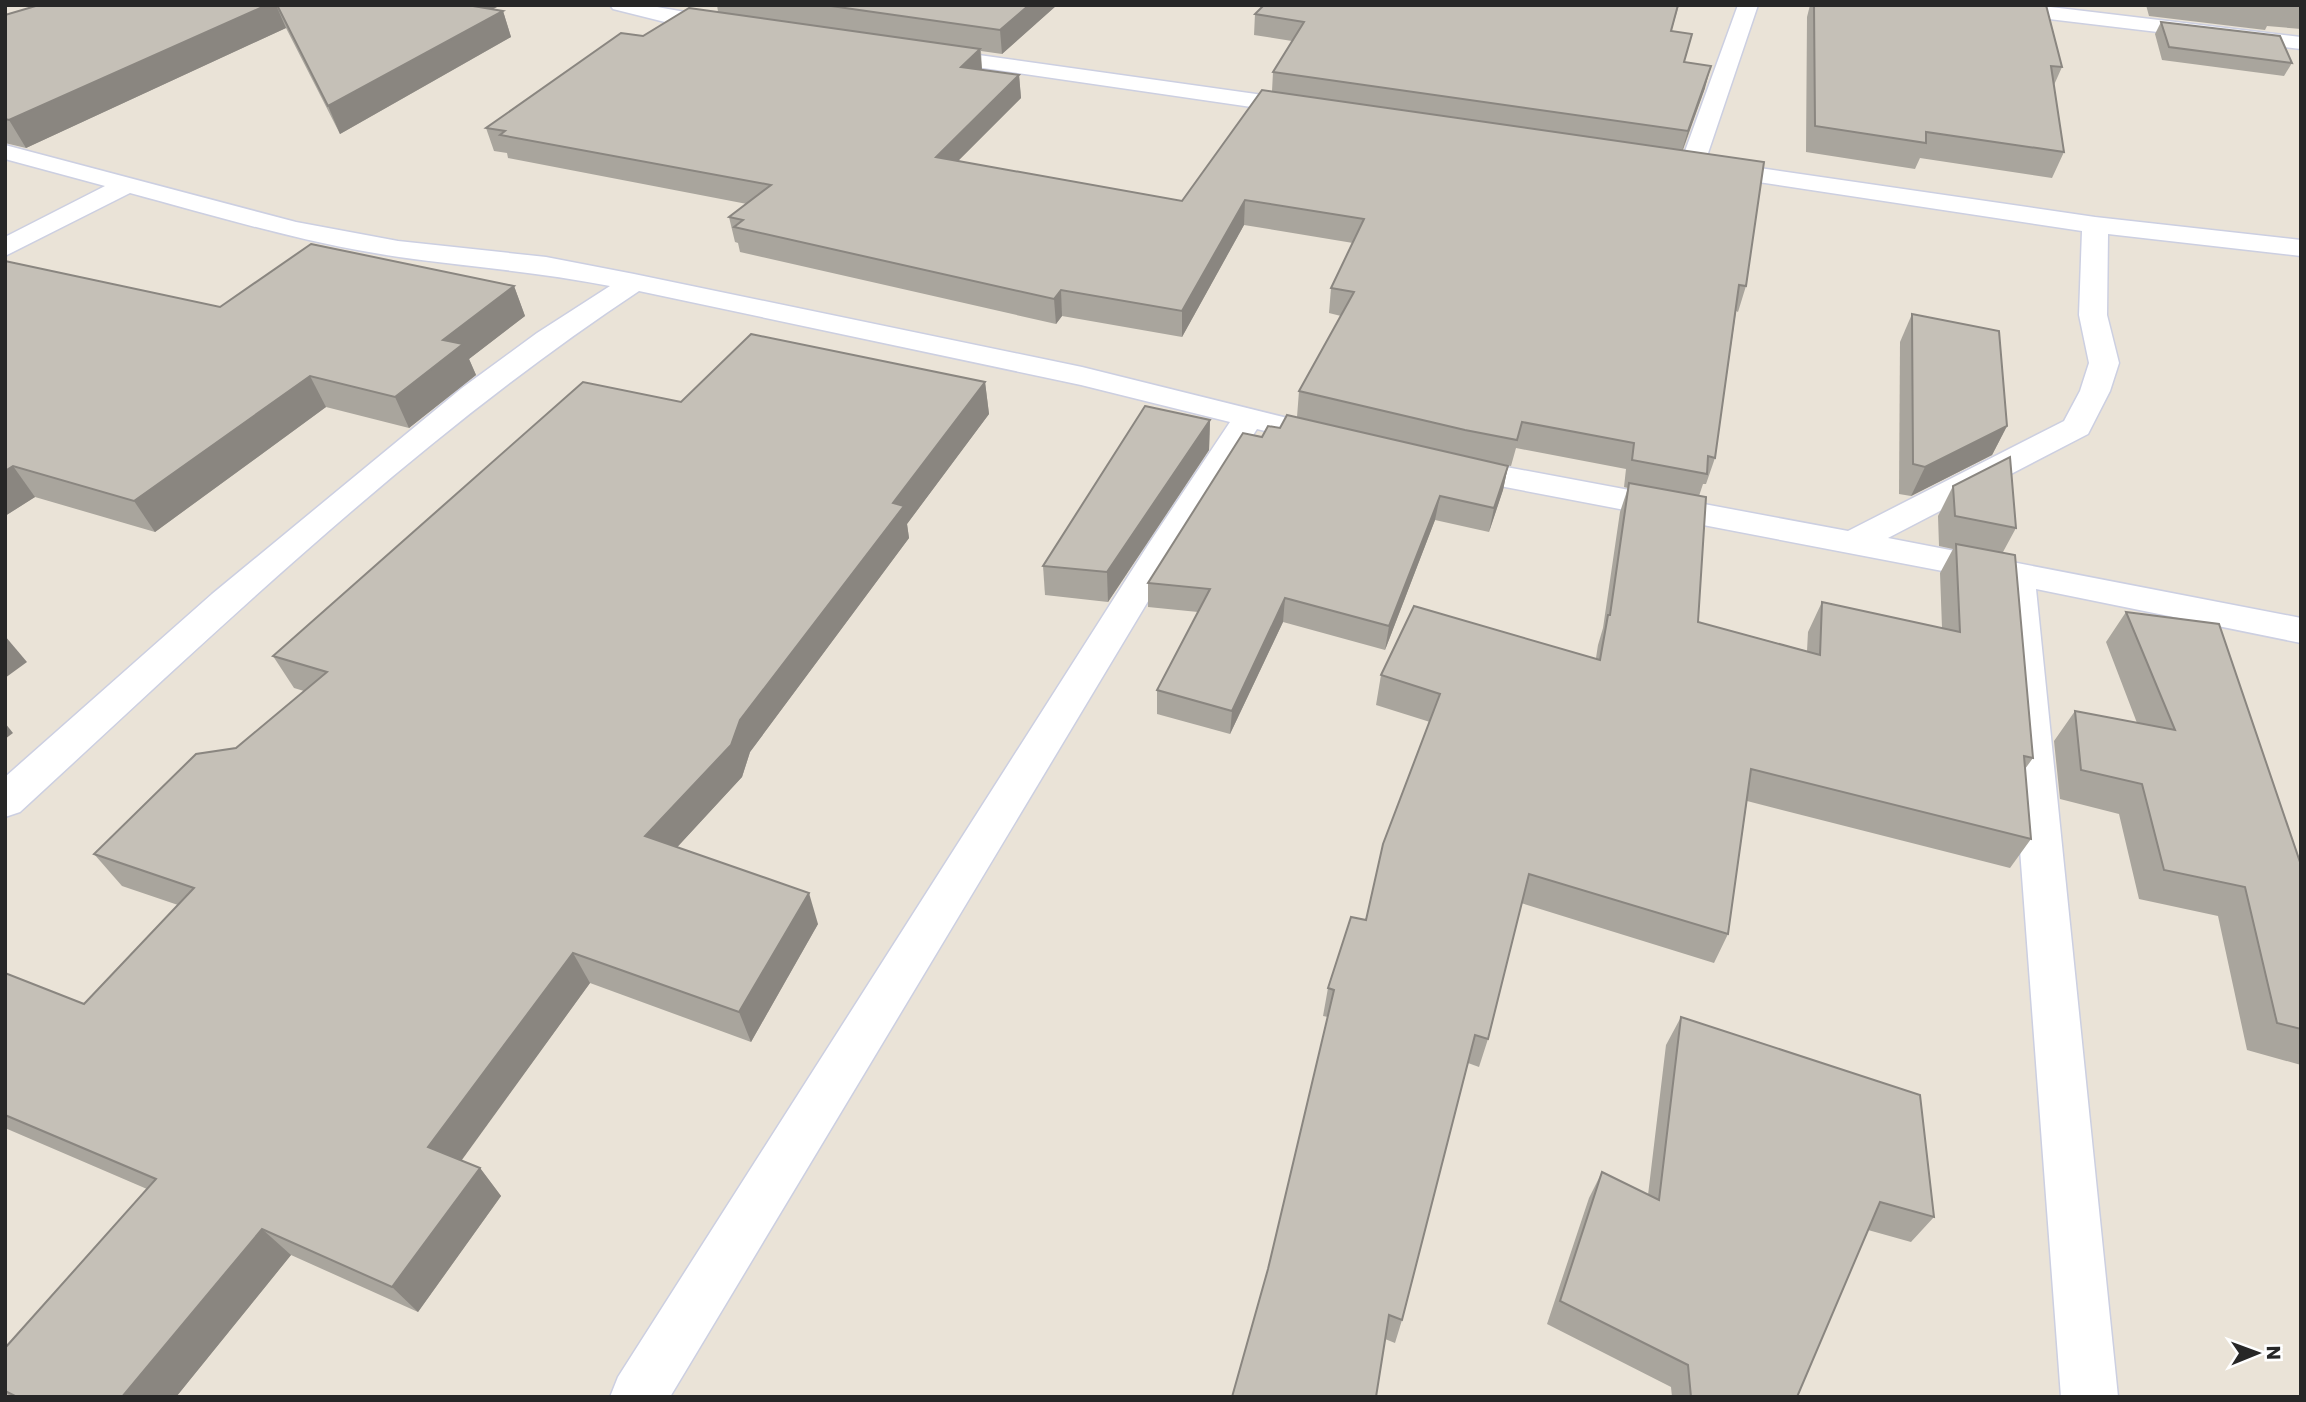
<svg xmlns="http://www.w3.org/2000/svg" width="2306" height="1402" viewBox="0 0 2306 1402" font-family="Poppins,sans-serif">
  <rect width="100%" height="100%" fill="#eae3d7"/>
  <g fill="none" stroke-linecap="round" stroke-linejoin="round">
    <defs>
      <g id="street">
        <path d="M610 5H646L724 19 731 21 734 25 731 29 724 31 665 22 613 9Z"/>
        <path d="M1738 5H1758L1705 162 1712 161 2095 217 2301 240V256L2108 234 2107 315 2119 363 2110 391 2088 434 1888 538 2301 618V643L2036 589 2118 1397H2061L2000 582 1453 477 1442 474 1437 467 1442 460 1453 457 1848 531 2064 421 2080 391 2089 363 2079 315 2082 231 1712 175 1701 170 1692 172 1683 170 1680 165Z"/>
        <path d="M1971 5H2034L2301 37V49L1981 11Z"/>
        <path d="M929 48 1306 101 1314 103 1317 108 1314 113 1306 115 921 59 918 54 921 49Z"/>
        <path d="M5 145 296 222 398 241 546 257 634 274 1082 367 1344 432 1349 439 1344 446 1333 448 1257 429 1177 553 670 1397H610L618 1377 1148 545 1230 422 1081 385 639 291C414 440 218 630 20 812L5 817V777L212 594 462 388 537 333 610 286C540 272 470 267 399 257 308 244 219 217 130 193L5 256V237L105 186 5 159Z"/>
      </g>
    </defs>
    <use href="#street" stroke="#cccfe1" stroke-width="3"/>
    <use href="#street" fill="#fff" fill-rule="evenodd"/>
  </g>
  <g fill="#a9a59d">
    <path d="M38 5 494 9 503 11 511 37 340 134 286 28 26 148 5 143V15Z"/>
    <path d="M717 5H1057L1002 54 981 51 982 70 1019 75 1021 98 958 161 1182 201 1272 91 1273 72 1292 41 1254 35 1255 14 1264 5H1679L1671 32 1684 62 1705 88 1683 150 1746 286 1738 312 1736 311 1715 458 1706 484H1703L1699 496 1698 622 1807 651 1808 632 1822 602 1942 628 1940 573 1953 549 1939 546 1938 516 1953 486 2016 528 2003 552 2033 758 2025 769 2031 839 2010 868 1747 801 1728 934 1714 963 1521 903 1488 1039 1479 1067 1468 1063 1402 1320 1395 1343 1385 1339 1268 1269 1328 1017 1323 1016 1328 988 1366 920 1430 722 1376 705 1381 675 1596 658 1598 645 1603 628 1620 512 1628 488 1624 487 1626 469 1516 448 1511 466 1486 461 1508 466 1503 490 1489 532 1435 520 1385 650 1283 622 1230 734 1157 714V690L1198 612 1148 607V583L1262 437 1280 428 1365 433 1297 417 1299 391 1341 316 1329 313 1331 288 1353 243 1244 225 1182 337 1062 316 1056 324 740 252 738 243 735 242 729 217 747 204 508 158 507 153 494 151 486 128 643 36 718 12Z"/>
    <path d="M1810 5H2046L2062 67 2054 85 2064 152 2052 178 1920 158 1915 169 1806 152 1807 17Z"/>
    <path d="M2146 5H2301V29L2267 26 2265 30 2149 16Z"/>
    <path d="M2161 22 2292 63 2284 76 2162 60 2155 34Z"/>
    <path d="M5 261 220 307 514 286 525 316 469 359 476 375 409 428 326 407 155 532 35 497 5 516Z"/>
    <path d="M1912 314 2007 426 1992 455 1911 496 1899 494 1900 342Z"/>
    <path d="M985 382 989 414 907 524 909 538 750 752 742 777 677 847 818 924 751 1042 590 983 461 1160 480 1168 501 1196 418 1312 291 1255 176 1397H11L5 1393V1348L147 1189 5 1128V973L84 1004 178 905 122 886 94 854 236 748 304 691 294 688 273 656 681 402Z"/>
    <path d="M1210 420 1209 450 1108 602 1045 595 1043 566Z"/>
    <path d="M2126 612 2301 865V1065L2247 1050 2218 916 2139 899 2119 814 2060 799 2054 741 2075 711 2137 723 2106 642Z"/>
    <path d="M1681 1017 1934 1217 1911 1242 1868 1230 1797 1397H1672L1671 1387 1547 1324 1589 1198 1602 1172 1648 1195 1666 1045Z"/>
  </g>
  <g fill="#8a8680">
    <path d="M267 5H276L286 28 26 148 9 120Z"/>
    <path d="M449 5H501L457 28Z"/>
    <path d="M1029 5H1057L1002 54 1000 30Z"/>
    <path d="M503 11 511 37 340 134 328 106Z"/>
    <path d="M980 49 982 71 961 67Z"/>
    <path d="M1711 66 1705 88 1681 154 1688 131Z"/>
    <path d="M1019 75 1021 98 939 180 936 157Z"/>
    <path d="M1245 200 1244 225 1182 337V311Z"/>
    <path d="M514 286 525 316 469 359 476 375 409 428 395 397 443 340Z"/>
    <path d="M1061 290 1062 316 1056 324 1054 299Z"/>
    <path d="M310 376 326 407 155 532 134 501Z"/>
    <path d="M985 382 989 414 907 524 909 538 750 752 742 777 658 868 645 836 740 720 893 503Z"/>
    <path d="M1210 420 1209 450 1108 602 1107 572Z"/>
    <path d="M2007 426 1992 455 1911 496 1925 467Z"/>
    <path d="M13 466 35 497 5 516V471Z"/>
    <path d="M1508 466 1503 490 1489 532 1494 508Z"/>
    <path d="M1440 496 1435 520 1385 650 1389 626Z"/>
    <path d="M1285 598 1283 622 1230 734 1232 711Z"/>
    <path d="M5 636 27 662 5 678Z"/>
    <path d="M5 723 13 733 5 739Z"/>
    <path d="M809 893 818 924 751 1042 739 1012Z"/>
    <path d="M573 953 590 983 451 1175 428 1147Z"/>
    <path d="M480 1168 501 1196 418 1312 392 1287Z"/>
    <path d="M262 1229 291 1255 176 1397H122Z"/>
  </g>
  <g fill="#c5c0b7" stroke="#8a8680" stroke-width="2">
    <path d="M39 5H267L9 120 5 119V15Z"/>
    <path d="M277 5H467L503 11 328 106Z"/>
    <path d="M824 5H1029L1000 30Z"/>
    <path d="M1264 5H1678L1671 31 1692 34 1684 62 1711 66 1688 131 1273 72 1304 22 1255 14Z"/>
    <path d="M1814 5H2046L2062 67 2051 66 2064 152 1926 132V143L1815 126Z"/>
    <path d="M689 8 980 49 961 67 1019 75 936 157 1182 201 1262 90 1764 162 1746 286 1739 285 1715 458 1708 456 1707 474 1632 460 1634 443 1522 422 1517 440 1465 430 1299 391 1354 292 1331 288 1364 219 1245 200 1182 311 1061 290 1054 299 734 227 743 220 729 217 771 185 500 135 505 131 486 128 621 33 643 36Z"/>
    <path d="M2161 22 2280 36 2292 63 2169 47Z"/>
    <path d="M311 244 514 286 443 340 463 344 395 397 310 376 134 501 13 466 5 471V261L220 307Z"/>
    <path d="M1912 314 1999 331 2007 426 1925 467 1913 464Z"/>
    <path d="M751 334 985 382 893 503 904 506 740 720 731 745 645 836 809 893 739 1012 573 953 428 1147 480 1168 392 1287 262 1229 122 1397H17L5 1391V1348L156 1179 5 1115V973L84 1004 194 888 94 854 196 754 236 748 327 672 273 656 583 382 681 402Z"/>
    <path d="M1145 406 1210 420 1107 572 1043 566Z"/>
    <path d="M1287 415 1508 466 1494 508 1440 496 1389 626 1285 598 1232 711 1157 690 1210 589 1148 583 1243 433 1262 437 1268 426 1280 428Z"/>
    <path d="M2010 457 2016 528 1955 516 1953 486Z"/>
    <path d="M1629 483 1706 497 1698 622 1820 655 1822 602 1960 632 1956 544 2015 555 2033 758 2024 756 2031 839 1751 769 1728 934 1529 874 1488 1039 1475 1035 1402 1320 1389 1315 1376 1397H1232L1268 1269 1334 990 1328 988 1351 917 1366 920 1383 844 1440 694 1381 675 1414 606 1600 660 1608 615H1610Z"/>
    <path d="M2126 612 2219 624 2301 865V1029L2277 1023 2245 887 2164 870 2142 784 2081 770 2075 711 2175 730Z"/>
    <path d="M1681 1017 1920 1095 1934 1217 1880 1202 1797 1397H1691L1688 1365 1560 1301 1602 1172 1659 1200Z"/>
  </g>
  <rect width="2306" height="1402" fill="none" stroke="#272727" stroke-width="14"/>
  <g transform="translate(2257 1353) rotate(89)" stroke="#ffffff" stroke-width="5" paint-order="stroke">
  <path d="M0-5L12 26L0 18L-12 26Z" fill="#272727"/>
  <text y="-10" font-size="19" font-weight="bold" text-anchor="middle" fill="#272727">N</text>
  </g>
</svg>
